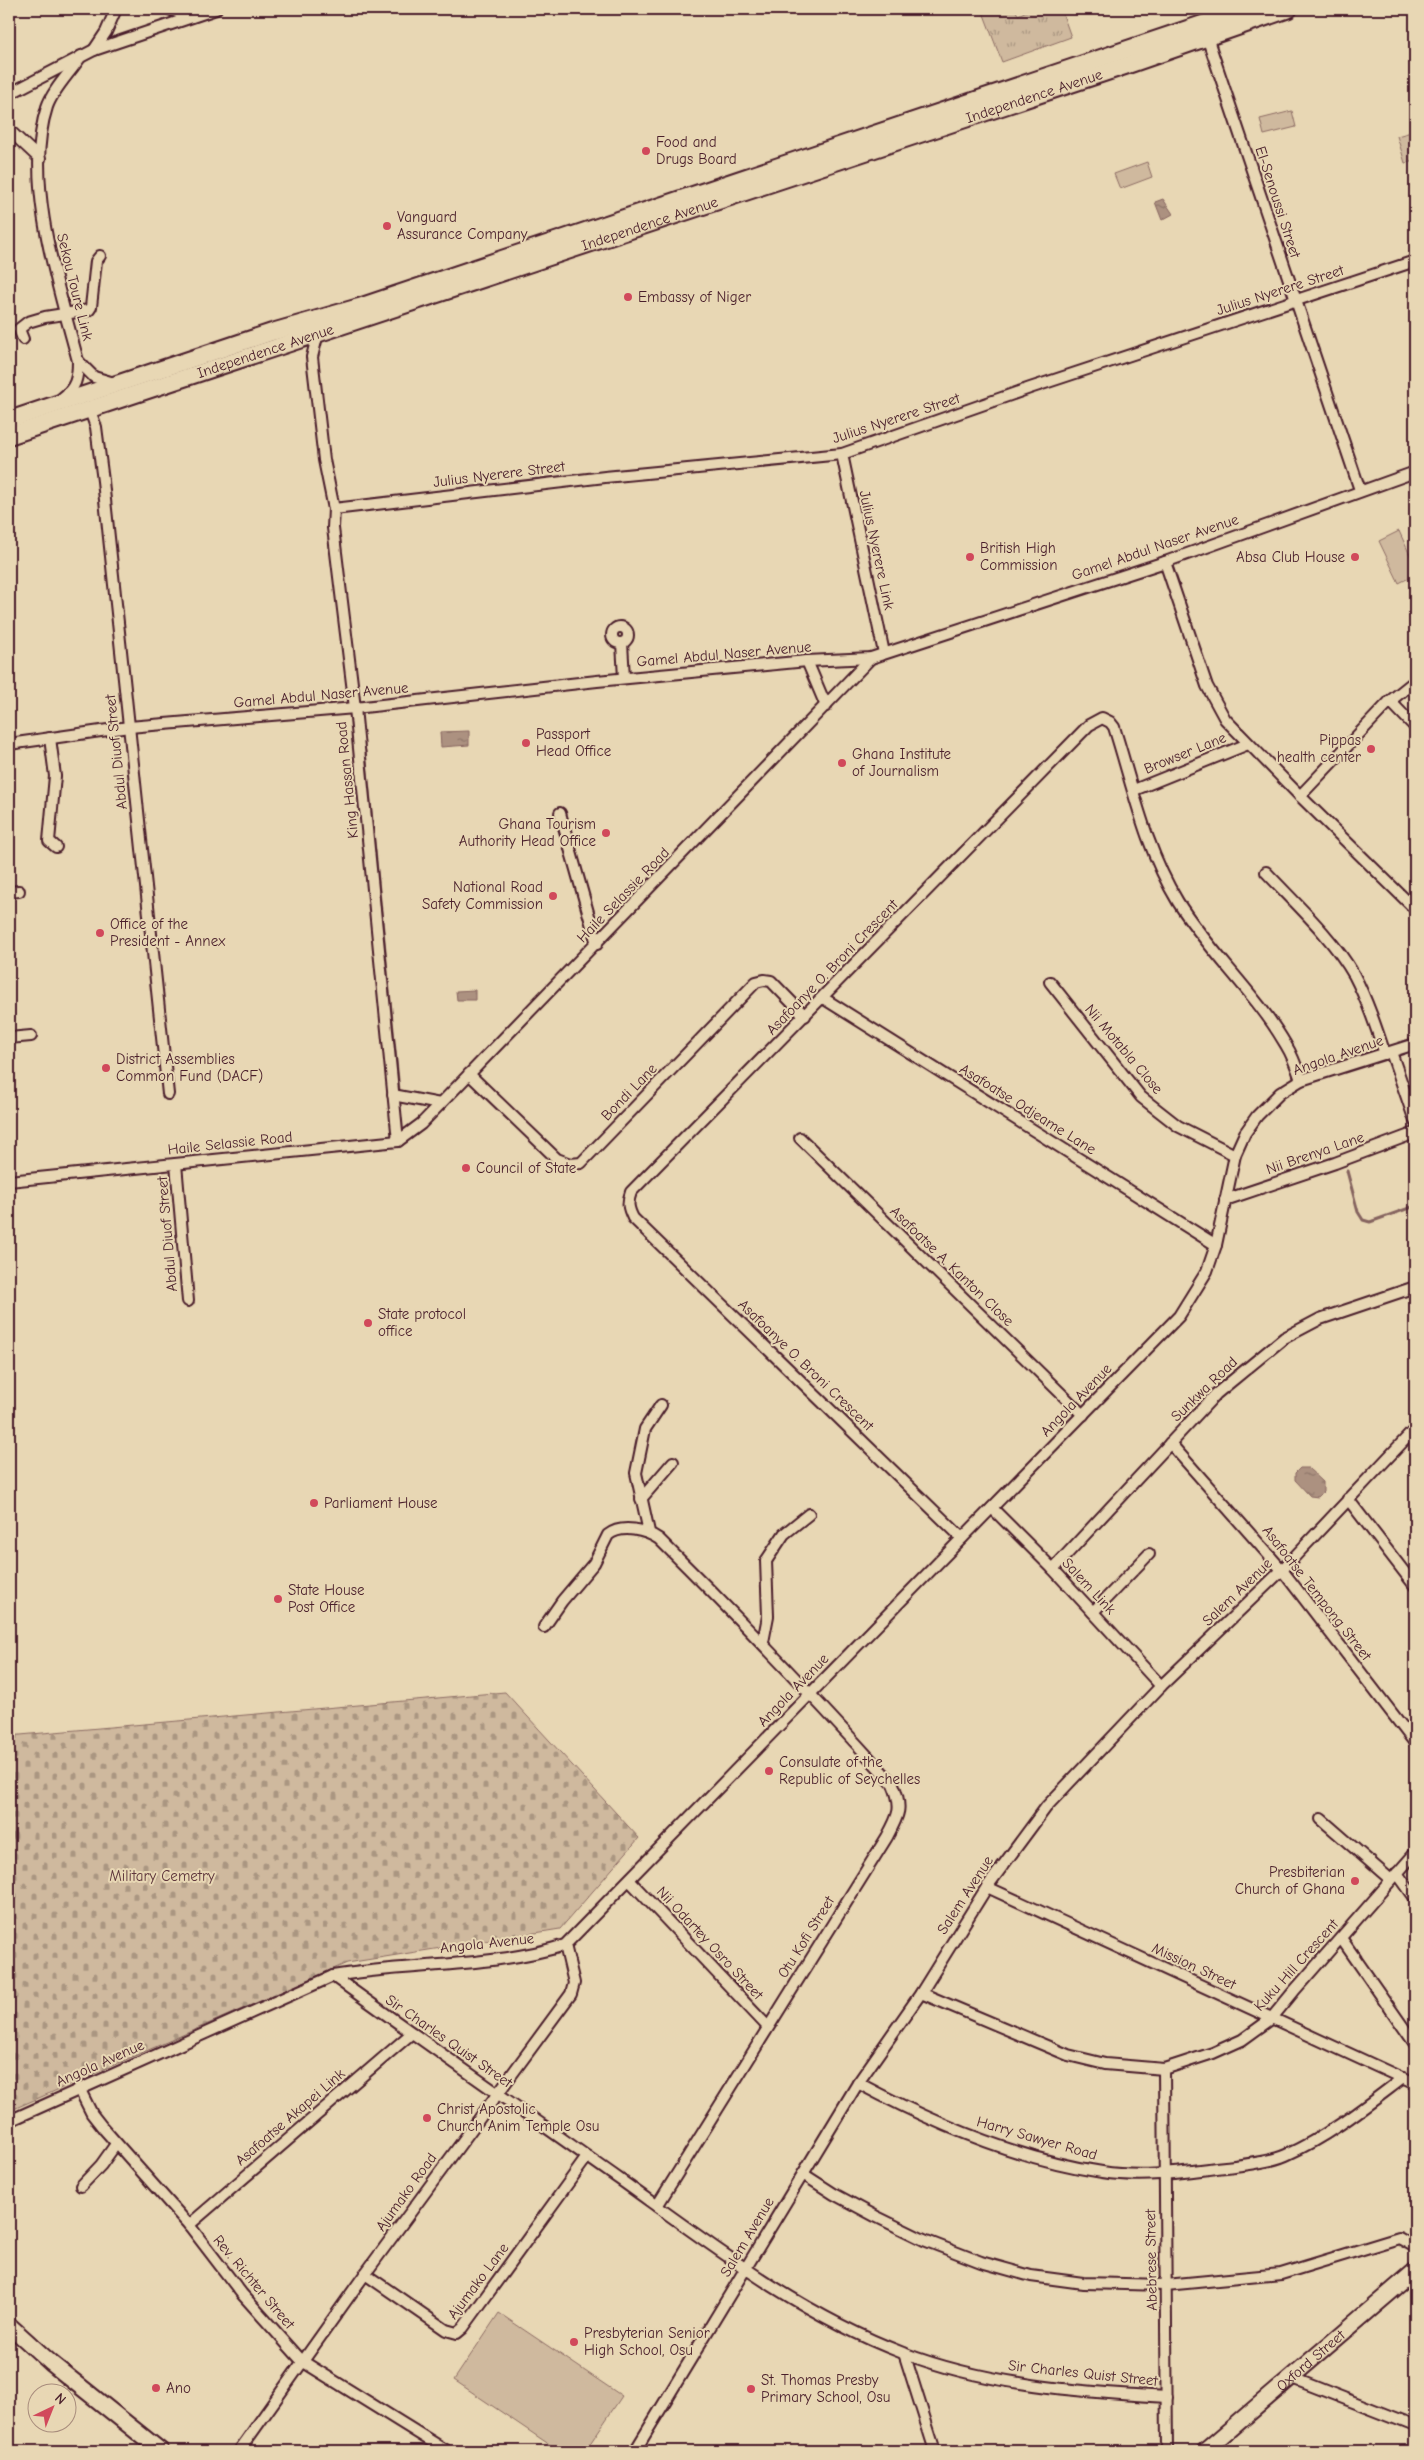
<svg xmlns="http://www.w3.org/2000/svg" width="1424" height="2460" viewBox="0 0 1424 2460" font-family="'Comic Neue',sans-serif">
  <defs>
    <pattern id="cemetery-stones" width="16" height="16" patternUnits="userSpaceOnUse" patternTransform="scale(1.25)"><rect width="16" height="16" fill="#cfb99e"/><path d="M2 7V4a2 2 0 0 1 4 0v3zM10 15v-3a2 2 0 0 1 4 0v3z" fill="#aa9681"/></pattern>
    <pattern id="park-tufts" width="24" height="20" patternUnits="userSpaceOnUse" patternTransform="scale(1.25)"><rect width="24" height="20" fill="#cfb99e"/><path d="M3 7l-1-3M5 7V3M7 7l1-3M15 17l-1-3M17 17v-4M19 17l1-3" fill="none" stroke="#aa9681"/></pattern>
    <pattern id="water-ripples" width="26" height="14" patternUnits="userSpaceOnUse" patternTransform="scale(1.25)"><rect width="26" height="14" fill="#ac9180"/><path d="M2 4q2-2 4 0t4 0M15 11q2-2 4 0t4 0" fill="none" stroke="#8e7669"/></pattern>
  </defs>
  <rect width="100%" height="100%" fill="#e8d7b4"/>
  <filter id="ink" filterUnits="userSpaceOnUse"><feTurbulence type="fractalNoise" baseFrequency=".02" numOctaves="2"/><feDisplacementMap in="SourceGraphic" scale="10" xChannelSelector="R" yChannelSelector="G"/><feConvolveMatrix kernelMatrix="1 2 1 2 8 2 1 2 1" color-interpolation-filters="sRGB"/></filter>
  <g filter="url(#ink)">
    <path fill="url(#cemetery-stones)" stroke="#8c6c64" d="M505 1692 639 1838 560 1929 347 1963 9 2111V1736Z"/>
    <path fill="url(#park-tufts)" stroke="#8c6c64" d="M991 9H1015L1018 15 1031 9H1061L1071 37 1002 62 983 12Z"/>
    <g fill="#cfb99e" stroke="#8c6c64">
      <path d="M1292 111 1296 127 1264 135 1260 119Z"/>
      <path d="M1415 131V161L1405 163 1397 136Z"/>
      <path d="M1147 162 1152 177 1120 189 1114 174Z"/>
      <path d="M1399 531 1415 566V575L1399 583 1379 541Z"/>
      <path d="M499 2313 622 2396 585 2451H559L454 2380Z"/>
    </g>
    <g fill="url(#water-ripples)" stroke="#85635e">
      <path d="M1163 199 1173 214 1162 220 1155 202Z"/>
      <path d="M469 731V745L441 747 440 732Z"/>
      <path d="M475 990V1000H457L456 991Z"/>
      <path d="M1300 1468H1308L1323 1482V1492L1318 1497 1310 1496 1295 1480V1473Z"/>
    </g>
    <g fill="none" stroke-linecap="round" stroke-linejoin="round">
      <g stroke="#85635e" stroke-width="3">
        <path d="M365 751 399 1090"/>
        <path d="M1347 1171 1358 1212 1363 1220 1370 1222 1415 1206"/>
      </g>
      <defs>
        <g id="minor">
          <path d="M169 9 191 17"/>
          <path d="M1207 37 1360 490"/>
          <path d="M94 50 106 32 116 9"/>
          <path d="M9 94 94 50 216 9"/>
          <path d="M9 130 40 159"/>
          <path d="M318 333 312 357 324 460 334 509 333 528 355 708 398 1141"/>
          <path d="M23 339 19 329 28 322 45 317 89 310 91 307 96 261 100 256"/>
          <path d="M78 361 94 377 114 383"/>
          <path d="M62 398C76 388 78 378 78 361 59 289 23 180 47 107 53 89 71 72 81 56"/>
          <path d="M89 408 96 427 103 481 168 1094"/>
          <path d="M842 454 884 653"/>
          <path d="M334 509 605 477 842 454 1030 388 1415 261"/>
          <path d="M1165 562 1207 686 1225 719 1300 796 1415 909"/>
          <circle cx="620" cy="635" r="8"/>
          <path d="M622 643 624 678"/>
          <path d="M807 661 826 706"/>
          <path d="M1390 701 1415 727"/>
          <path d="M50 738 55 776 49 841 56 847"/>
          <path d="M9 744 129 727 355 708 597 681 807 661 871 658 1165 562 1415 472"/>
          <path d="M1134 790 1248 744"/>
          <path d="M1300 796 1390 701 1415 681"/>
          <path d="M560 813 597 944"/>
          <path d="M1266 872C1295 903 1333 938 1354 975 1367 1000 1376 1027 1385 1054"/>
          <path d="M9 892 19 891"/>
          <path d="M1050 982 1141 1097 1178 1126 1235 1155"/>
          <path d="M823 998 1216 1245"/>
          <path d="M9 1038 31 1036"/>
          <path d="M1391 1052 1415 1121"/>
          <path d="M469 1074 557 1159 570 1164 581 1163 756 982 764 980 771 981 805 1016"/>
          <path d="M393 1095 440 1104"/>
          <path d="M800 1138 1083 1415"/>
          <path d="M176 1164 188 1301"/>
          <path d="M9 1181 398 1141 421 1124 871 658"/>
          <path d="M1225 1200 1335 1163 1415 1133"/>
          <path d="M1170 1443 1282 1570 1415 1743"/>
          <path d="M641 1499 673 1462"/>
          <path d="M1348 1499 1415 1586"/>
          <path d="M992 1508 1053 1569 1161 1686"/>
          <path d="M649 1532 636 1473 645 1429 661 1405"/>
          <path d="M962 1538 633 1218C628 1208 627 1203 631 1192L1089 725 1102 718 1110 722 1114 727C1133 787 1145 848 1178 902 1210 953 1256 993 1286 1045 1293 1056 1297 1068 1301 1080"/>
          <path d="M1053 1569 1216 1394 1284 1338 1320 1319 1415 1287"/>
          <path d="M1093 1612 1149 1554"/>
          <path d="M544 1627 562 1601 594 1563 608 1535C622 1524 646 1530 659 1539 740 1619 817 1700 893 1784 903 1808 899 1815 887 1837L657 2206"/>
          <path d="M763 1642 768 1616 766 1561 784 1534 809 1514"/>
          <path d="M1321 1819 1391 1880"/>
          <path d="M1397 1873 1415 1898"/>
          <path d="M630 1881 767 2026"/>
          <path d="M987 1887 1415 2084"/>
          <path d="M1341 1938 1415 2044"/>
          <path d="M333 1976C429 2046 526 2113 622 2181 711 2245 800 2314 903 2353 987 2385 1079 2392 1167 2397"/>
          <path d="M921 1993 1068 2055 1105 2064 1164 2069 1213 2053 1242 2040 1271 2019 1294 1991 1415 1853"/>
          <path d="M1164 2069 1167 2451"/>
          <path d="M858 2083C931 2122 1020 2160 1102 2172 1140 2178 1179 2173 1216 2168 1236 2166 1268 2163 1286 2155 1329 2136 1366 2106 1403 2078"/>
          <path d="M79 2088 92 2114 103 2128 189 2225 242 2294 302 2361 447 2451"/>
          <path d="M9 2121 333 1976C409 1963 492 1968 565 1945L1179 1316 1207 1271 1216 1245 1235 1155 1245 1133 1257 1116 1280 1093 1301 1080 1415 1044"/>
          <path d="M803 2174 834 2194 875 2216 924 2240 981 2262 1031 2276 1083 2283 1166 2285 1281 2274 1399 2238 1415 2247"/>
          <path d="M81 2186 101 2165 116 2144"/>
          <path d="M189 2225 412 2033"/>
          <path d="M365 2274 446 2330 457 2333 463 2328 587 2157"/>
          <path d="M904 2353 935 2451"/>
          <path d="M1292 2378 1415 2426"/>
          <path d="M239 2451 365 2274 571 1994 574 1983 565 1945"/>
          <path d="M635 2451 858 2083 921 1993 987 1887 1047 1806 1161 1686 1282 1570 1415 1429"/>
        </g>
        <g id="secondary">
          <path d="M9 2325 51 2363 161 2451"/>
          <path id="s1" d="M1205 2451 1415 2271"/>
        </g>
        <g id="primary">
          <path d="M9 420 272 332 359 307 1247 9"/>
          <path id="s2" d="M9 436 1125 66 1289 9"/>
        </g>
      </defs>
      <use href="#minor" stroke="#4a1f2b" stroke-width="14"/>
      <use href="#secondary" stroke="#4a1f2b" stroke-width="19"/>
      <use href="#primary" stroke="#4a1f2b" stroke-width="20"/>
      <use href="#minor" stroke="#e8d7b4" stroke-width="10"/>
      <use href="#secondary" stroke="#e8d7b4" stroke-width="15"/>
      <use href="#primary" stroke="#e8d7b4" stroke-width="16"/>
    </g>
  </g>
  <g fill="#d1495b" stroke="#e8d7b4" stroke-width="2">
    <circle cx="646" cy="151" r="5"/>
    <circle cx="387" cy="226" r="5"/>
    <circle cx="628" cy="297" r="5"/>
    <circle cx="970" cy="557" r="5"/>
    <circle cx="1355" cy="557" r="5"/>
    <circle cx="526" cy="743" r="5"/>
    <circle cx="1371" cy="749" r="5"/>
    <circle cx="842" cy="763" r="5"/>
    <circle cx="606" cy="833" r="5"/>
    <circle cx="553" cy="896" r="5"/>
    <circle cx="100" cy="933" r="5"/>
    <circle cx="106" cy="1068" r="5"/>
    <circle cx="466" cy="1168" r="5"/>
    <circle cx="368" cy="1323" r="5"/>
    <circle cx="314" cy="1503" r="5"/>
    <circle cx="278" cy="1599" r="5"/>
    <circle cx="769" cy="1771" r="5"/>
    <circle cx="1355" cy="1881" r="5"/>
    <circle cx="427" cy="2118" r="5"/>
    <circle cx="574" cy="2342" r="5"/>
    <circle cx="156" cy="2388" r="5"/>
    <circle cx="751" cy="2389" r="5"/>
  </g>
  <g text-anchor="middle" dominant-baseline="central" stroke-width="4" stroke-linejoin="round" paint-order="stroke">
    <g font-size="15" fill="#4a1f2b" stroke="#e8d7b4">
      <text stroke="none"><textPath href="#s2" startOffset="1080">Independence Avenue</textPath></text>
      <text transform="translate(1278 202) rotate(72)">El-Senoussi Street</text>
      <text stroke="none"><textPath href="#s2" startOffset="675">Independence Avenue</textPath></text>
      <text transform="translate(75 287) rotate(76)">Sekou Toure Link</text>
      <text transform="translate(1280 290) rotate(-18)">Julius Nyerere Street</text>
      <text stroke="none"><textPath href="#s2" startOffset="270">Independence Avenue</textPath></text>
      <text transform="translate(896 418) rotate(-18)">Julius Nyerere Street</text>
      <text transform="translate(499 474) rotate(-7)">Julius Nyerere Street</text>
      <text transform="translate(1155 547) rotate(-19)">Gamel Abdul Naser Avenue</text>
      <text transform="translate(877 550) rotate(78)">Julius Nyerere Link</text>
      <text transform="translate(724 654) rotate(-5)">Gamel Abdul Naser Avenue</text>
      <text transform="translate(321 695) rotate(-5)">Gamel Abdul Naser Avenue</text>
      <text transform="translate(116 752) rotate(-96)">Abdul Diuof Street</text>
      <text transform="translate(1185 753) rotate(-22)">Browser Lane</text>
      <text transform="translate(347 780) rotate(-96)">King Hassan Road</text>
      <text transform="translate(623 895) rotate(-46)">Haile Selassie Road</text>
      <text transform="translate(832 967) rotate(-46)">Asafoanye O. Broni Crescent</text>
      <text transform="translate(1124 1049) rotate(50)">Nii Motabla Close</text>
      <text transform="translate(1338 1055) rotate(-19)">Angola Avenue</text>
      <text transform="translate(629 1092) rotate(-46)">Bondi Lane</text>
      <text transform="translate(1028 1109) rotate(32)">Asafoatse Odjeame Lane</text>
      <text transform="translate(230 1143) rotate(-6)">Haile Selassie Road</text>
      <text transform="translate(1315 1153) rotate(-19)">Nii Brenya Lane</text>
      <text transform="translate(167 1234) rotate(-95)">Abdul Diuof Street</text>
      <text transform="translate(952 1266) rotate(44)">Asafoatse A. Kanton Close</text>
      <text transform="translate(806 1365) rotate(44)">Asafoanye O. Broni Crescent</text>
      <text transform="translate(1204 1389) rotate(-44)">Sunkwa Road</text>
      <text transform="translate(1076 1400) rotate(-46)">Angola Avenue</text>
      <text transform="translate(1089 1586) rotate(47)">Salem Link</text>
      <text transform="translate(1237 1592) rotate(-44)">Salem Avenue</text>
      <text transform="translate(1317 1593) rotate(52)">Asafoatse Tempong Street</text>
      <text transform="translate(793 1690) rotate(-46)">Angola Avenue</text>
      <text transform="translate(965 1895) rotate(-57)">Salem Avenue</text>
      <text transform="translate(806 1937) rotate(-58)">Otu Kofi Street</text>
      <text transform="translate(487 1943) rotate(-6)">Angola Avenue</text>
      <text transform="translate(710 1943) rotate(47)">Nii Odartey Osro Street</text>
      <text transform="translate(1296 1965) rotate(-48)">Kuku Hill Crescent</text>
      <text transform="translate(1194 1966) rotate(25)">Mission Street</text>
      <text transform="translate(449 2041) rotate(35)">Sir Charles Quist Street</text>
      <text transform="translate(100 2063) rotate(-24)">Angola Avenue</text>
      <text transform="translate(290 2117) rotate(-41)">Asafoatse Akapei Link</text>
      <text transform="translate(1037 2138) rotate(16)">Harry Sawyer Road</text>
      <text transform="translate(406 2192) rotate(-54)">Ajumako Road</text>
      <text transform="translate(747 2237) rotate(-59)">Salem Avenue</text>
      <text transform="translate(1151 2260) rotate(-91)">Abebrese Street</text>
      <text transform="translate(478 2281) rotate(-53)">Ajumako Lane</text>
      <text transform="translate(254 2282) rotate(50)">Rev. Richter Street</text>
      <text stroke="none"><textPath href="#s1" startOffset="139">Oxford Street</textPath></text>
      <text transform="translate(1083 2373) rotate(6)">Sir Charles Quist Street</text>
    </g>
    <g font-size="15" fill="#4a1f2b" stroke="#e8d7b4" text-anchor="start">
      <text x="656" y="142">Food and<tspan x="656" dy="17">Drugs Board</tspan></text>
      <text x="397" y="217">Vanguard<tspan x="397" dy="17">Assurance Company</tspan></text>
      <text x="638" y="297">Embassy of Niger</text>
      <text x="980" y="548">British High<tspan x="980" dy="17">Commission</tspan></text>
      <text x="1345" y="557" text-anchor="end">Absa Club House</text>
      <text x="536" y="734">Passport<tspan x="536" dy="17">Head Office</tspan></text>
      <text x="1361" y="740" text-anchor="end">Pippas<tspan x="1361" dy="17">health center</tspan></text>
      <text x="852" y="754">Ghana Institute<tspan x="852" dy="17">of Journalism</tspan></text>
      <text x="596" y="824" text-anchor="end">Ghana Tourism<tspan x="596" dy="17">Authority Head Office</tspan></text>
      <text x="543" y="887" text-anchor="end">National Road<tspan x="543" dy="17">Safety Commission</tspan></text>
      <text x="110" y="924">Office of the<tspan x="110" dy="17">President - Annex</tspan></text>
      <text x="116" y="1059">District Assemblies<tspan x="116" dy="17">Common Fund (DACF)</tspan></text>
      <text x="476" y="1168">Council of State</text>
      <text x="378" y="1314">State protocol<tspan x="378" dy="17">office</tspan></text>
      <text x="324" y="1503">Parliament House</text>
      <text x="288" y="1590">State House<tspan x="288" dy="17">Post Office</tspan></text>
      <text x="779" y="1762">Consulate of the<tspan x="779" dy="17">Republic of Seychelles</tspan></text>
      <text x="1345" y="1872" text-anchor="end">Presbiterian<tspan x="1345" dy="17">Church of Ghana</tspan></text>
      <text x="437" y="2109">Christ Apostolic<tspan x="437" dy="17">Church Anim Temple Osu</tspan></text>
      <text x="584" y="2333">Presbyterian Senior<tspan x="584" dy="17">High School, Osu</tspan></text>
      <text x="761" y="2380">St. Thomas Presby<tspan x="761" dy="17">Primary School, Osu</tspan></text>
      <text x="166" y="2388">Ano</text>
    </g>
    <g font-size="15" fill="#5e363c" stroke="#e8d7b4">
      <text x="162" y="1876">Military Cemetry</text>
    </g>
  </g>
  <rect width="1424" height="2460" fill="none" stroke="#e8d7b4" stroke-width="30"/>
  <rect x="15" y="15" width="1394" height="2430" fill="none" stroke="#4a1f2b" stroke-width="2" filter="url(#ink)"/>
  <g transform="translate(52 2408) rotate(43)"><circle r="24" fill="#e8d7b4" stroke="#a98d7d"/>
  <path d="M0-4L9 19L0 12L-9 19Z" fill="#d1495b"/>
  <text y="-8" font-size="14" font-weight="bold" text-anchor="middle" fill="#4a1f2b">N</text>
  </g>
</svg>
